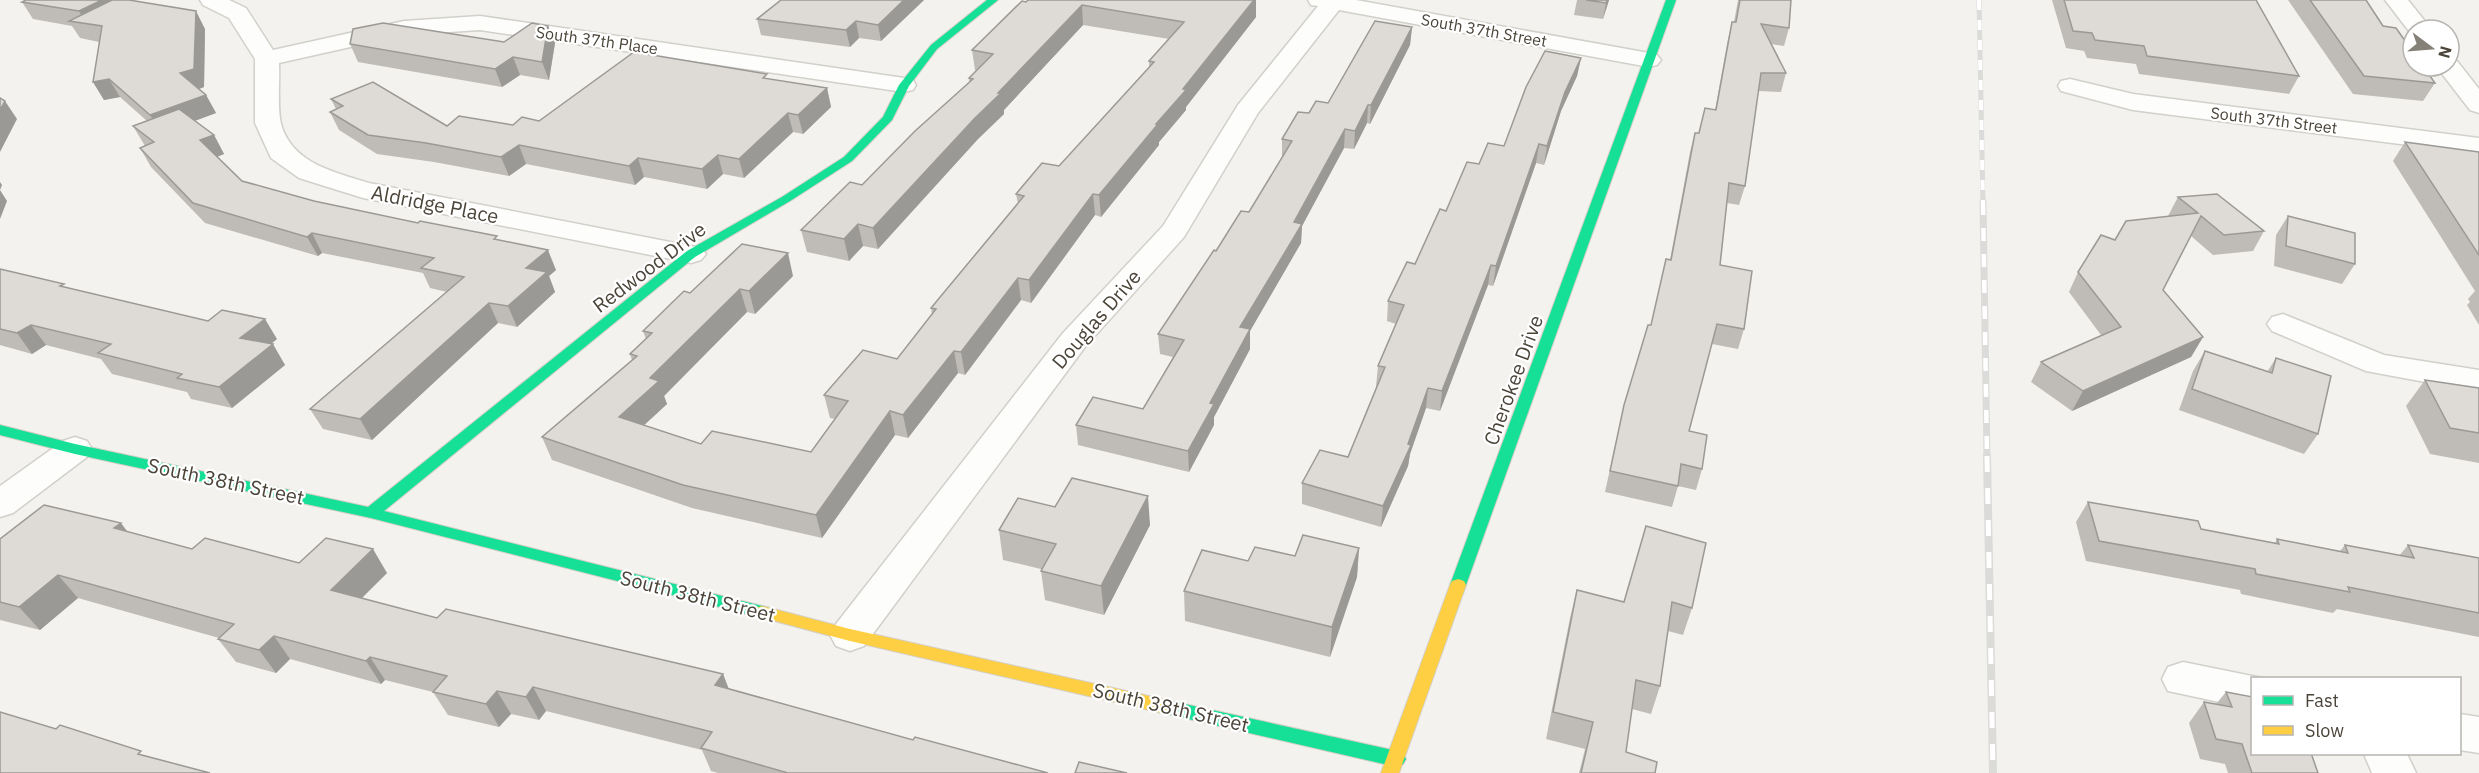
<svg xmlns="http://www.w3.org/2000/svg" width="2479" height="773" viewBox="0 0 2479 773" font-family="'IBM Plex Sans',sans-serif">
  <rect width="100%" height="100%" fill="#f4f2ee"/>
  <g fill="none" stroke-linecap="round" stroke-linejoin="round">
    <defs>
      <g id="street">
        <path d="M200 0H229L246 8 273 50 404 21 480 16 904 78 913 80 916 85 913 90 904 92 480 30 404 35 279 63C280 82 277 106 281 124 292 164 335 172 369 183L701 248 706 254 701 260 691 263 363 198 299 178 271 158 255 123V59L229 18 203 5Z"/>
        <path d="M1308 0H1356L1649 53 1657 55 1661 60 1657 65 1649 67 1339 10 1258 113 1184 237 1085 347 864 646 850 651 836 646 830 635 836 624 1063 333 1163 226 1238 105 1318 6 1311 5Z"/>
        <path d="M2385 0H2408L2432 30H2413L2412 35Z"/>
        <path d="M2449 59 2457 61 2479 89V113L2470 110 2436 66H2449Z"/>
        <path d="M2070 79 2133 94 2479 138V154L2133 110 2061 91 2058 86 2061 81Z"/>
        <path d="M2283 314 2384 355 2479 370V392L2366 371 2272 331 2267 324 2272 317Z"/>
        <path d="M75 437 87 441 92 449 87 457 13 513 0 517V486L63 441Z"/>
        <path d="M2183 662 2262 678H2252V709L2168 691 2162 679 2168 667Z"/>
        <path d="M2460 714 2479 717V753L2460 750Z"/>
        <path d="M2364 754H2407L2416 773H2372Z"/>
      </g>
      <g id="fast">
        <path d="M987 0H998L937 49 909 86 892 120 852 161 790 201 695 257 384 511 762 606 768 608 770 612 768 616 762 618 371 518 75 454 0 435V425L75 444 368 507 687 251 782 197 844 157 883 117 899 85 931 45Z"/>
        <path d="M1666 0H1676L1466 585 1464 589 1458 591 1452 589 1450 585Z"/>
        <path d="M1162 699 1397 751 1403 754 1406 759 1403 764 1397 767 1162 713 1156 711 1153 706 1156 701Z"/>
      </g>
      <g id="slow">
        <path d="M1458 579 1464 581 1466 585 1399 773H1381L1450 585 1452 581Z"/>
        <path d="M762 606 850 629 1162 699 1168 701 1171 706 1168 711 1162 713 850 641 756 616 754 612 756 608Z"/>
      </g>
    </defs>
    <use href="#street" stroke="#d2d0cb" stroke-width="3"/>
    <use href="#fast" stroke="#d3cfc5" stroke-width="2"/>
    <use href="#slow" stroke="#d3cfc5" stroke-width="2"/>
    <use href="#street" fill="#fdfdfc" fill-rule="evenodd"/>
    <use href="#fast" fill="#16e098" fill-rule="evenodd"/>
    <use href="#slow" fill="#ffcf43" fill-rule="evenodd"/>
    <defs>
      <path id="rail-far2" d="M1979 0 1983 204"/>
      <path id="rail-far1" d="M1983 202 1987 457"/>
      <path id="rail" d="M1987 456 1993 773"/>
    </defs>
    <use href="#rail-far2" stroke="#dbdbda" stroke-width="5"/>
    <use href="#rail-far1" stroke="#dbdbda" stroke-width="7"/>
    <use href="#rail" stroke="#dbdbda" stroke-width="8"/>
    <use href="#rail-far2" stroke="#fff" stroke-width="4" stroke-dasharray="10" stroke-linecap="butt"/>
    <use href="#rail-far1" stroke="#fff" stroke-width="4.5" stroke-dasharray="13" stroke-linecap="butt"/>
    <use href="#rail" stroke="#fff" stroke-width="5" stroke-dasharray="16" stroke-linecap="butt"/>
  </g>
  <g fill="#bfbcb8">
    <path d="M781 0H924L881 41 859 38 850 47 761 35 757 19Z"/>
    <path d="M1028 0H1256V17L1186 107V110L1159 142V145L1101 217 1095 215 1031 303 1021 300 965 375 958 373 908 438 895 435 822 538 692 508 552 460 542 437 632 360 630 354 646 339 643 331 690 293 793 276 755 314 747 312 664 396 667 404 644 425 701 444 811 452 835 419 830 418 824 395 897 359 932 314 931 308 1018 204 1016 194 1059 166 1149 67V61L1169 39 1083 25 1004 110V114L978 139 878 249 863 246 849 261 807 252 801 230 862 185 969 82V78L976 70H975L972 50Z"/>
    <path d="M1577 0H1609L1603 19 1574 15Z"/>
    <path d="M1738 0H1791L1789 28 1784 46 1771 44 1786 73 1781 92 1758 91 1745 186 1739 205 1727 203 1720 265 1744 329 1738 349 1712 344 1689 431 1702 469 1696 490 1678 486 1672 507 1605 492 1624 405 1651 325 1670 260 1690 152 1695 133H1699L1705 108 1715 110 1728 39 1732 22H1734Z"/>
    <path d="M2052 0H2256L2299 76 2289 94 2139 74 2136 64 2087 58 2084 51 2066 48Z"/>
    <path d="M2288 0H2366L2383 26 2435 83 2423 101 2353 94Z"/>
    <path d="M22 2 205 29 204 87 199 89 206 95 216 113 195 121 214 135 224 154 217 157 242 181 314 201 499 240 556 270 549 276 555 292 517 327 498 323 372 440 323 429 310 409 447 292 430 288 423 273 322 253 318 256 205 223 151 167 140 148 145 146 133 126 147 121 120 97 104 100 93 82 99 42 80 38 72 26 33 19Z"/>
    <path d="M548 26 555 43 549 80 520 75 502 87 358 62 350 44 504 42Z"/>
    <path d="M1412 27 1410 45 1370 124 1367 123 1354 149 1344 148 1302 226 1301 243 1250 331V349L1214 417V425L1189 472 1078 445 1076 425 1143 409 1173 357 1160 354 1158 334 1216 251 1249 212 1282 158V139L1309 113 1328 103Z"/>
    <path d="M1581 58 1577 76 1561 111 1544 165 1536 163 1493 286 1488 285 1440 411 1426 408 1410 454 1408 466 1381 527 1302 504V483L1348 457 1377 386H1376L1378 366 1396 324 1387 321 1388 301 1415 264 1446 211 1479 164 1504 146Z"/>
    <path d="M768 79 827 88 831 107 803 134 793 132 744 178 723 174 707 189 644 177 635 185 526 164 509 176 434 162 377 154 339 130 330 112 336 109 331 99 447 126 513 125Z"/>
    <path d="M2405 142 2479 152V325L2467 305 2470 302 2468 299 2475 291 2393 161Z"/>
    <path d="M2178 197 2264 231 2253 251 2213 255 2191 236 2163 290 2203 337 2191 357 2072 411 2031 382 2041 362 2101 335 2069 292 2078 272 2115 240 2168 216Z"/>
    <path d="M2288 216 2355 264 2342 284 2274 266 2276 235Z"/>
    <path d="M0 269 66 288 277 339 271 344 285 365 232 408 191 399 187 392 112 374 101 359 46 345 32 354 0 345Z"/>
    <path d="M2205 351 2267 372 2276 358 2318 434 2304 454 2179 410 2193 371Z"/>
    <path d="M2425 380 2479 388V463L2430 454 2406 406Z"/>
    <path d="M2088 502 2201 529 2275 543 2277 539 2340 551 2345 545 2399 556 2408 545 2479 558V637L2337 609 2333 613 2241 594 2240 590 2086 561 2076 522Z"/>
    <path d="M1055 507 1150 525 1104 615 1045 600 1041 571V569L1003 560 999 530Z"/>
    <path d="M1646 526 1692 608 1683 635 1668 631 1660 686 1651 714 1632 709 1626 752 1655 773H1579L1585 749 1546 739 1570 618 1577 590 1624 602Z"/>
    <path d="M127 532 192 549 299 563 387 573 361 598 437 618 723 674 728 688 913 740 1048 773H718L711 771 702 750 546 711 539 720 511 714 499 727 448 715 433 692 385 680 381 684 290 659 276 673 236 662 218 639 219 638 78 598 40 630 0 620V539Z"/>
    <path d="M1359 548 1357 577 1330 657 1185 621 1184 591 1295 556Z"/>
    <path d="M2226 692 2318 773H2228L2225 764 2200 759 2189 723 2204 702 2216 704Z"/>
  </g>
  <g fill="#9b9996">
    <path d="M102 0H131L86 24 79 11Z"/>
    <path d="M904 0H924L881 41 878 25Z"/>
    <path d="M1254 0H1256V17L1186 107V110L1159 142V145L1101 217 1099 195Z"/>
    <path d="M1607 0H1609L1603 19 1606 3Z"/>
    <path d="M1082 5 1083 25 1004 110V114L978 139 878 249 873 228 998 93Z"/>
    <path d="M196 11 205 29 204 87 190 92 180 73Z"/>
    <path d="M856 21 859 38 850 47 846 30Z"/>
    <path d="M548 26 555 43 549 80 542 62Z"/>
    <path d="M1412 27 1410 45 1370 124 1371 105Z"/>
    <path d="M513 57 520 75 502 87 495 69Z"/>
    <path d="M1581 58 1577 76 1561 111 1544 165 1547 146 1565 92Z"/>
    <path d="M109 79 120 97 104 100 93 82Z"/>
    <path d="M827 88 831 107 803 134 798 115Z"/>
    <path d="M206 95 216 113 161 133 150 115Z"/>
    <path d="M5 101 17 119 0 152V110Z"/>
    <path d="M1368 105 1367 123 1354 149 1355 131Z"/>
    <path d="M788 113 793 132 744 178 739 159Z"/>
    <path d="M1345 129 1344 148 1302 226 1301 243 1250 331V349L1214 417V425L1189 472 1188 451 1240 327 1294 222Z"/>
    <path d="M214 135 224 154 211 159 200 140Z"/>
    <path d="M1539 144 1536 163 1493 286 1496 266Z"/>
    <path d="M519 145 526 164 509 176 501 157Z"/>
    <path d="M718 155 723 174 707 189 702 169Z"/>
    <path d="M638 158 644 177 635 185 629 166Z"/>
    <path d="M0 182 2 185 0 190 7 201 0 219Z"/>
    <path d="M1093 194 1095 215 1031 303 1029 280Z"/>
    <path d="M858 224 863 246 849 261 844 239Z"/>
    <path d="M312 233 322 253 318 256 307 237Z"/>
    <path d="M548 250 556 270 549 276 555 292 517 327 508 306 526 268Z"/>
    <path d="M788 253 793 276 755 314 749 291Z"/>
    <path d="M1491 265 1488 285 1440 411 1442 391Z"/>
    <path d="M1018 278 1021 300 965 375 961 352Z"/>
    <path d="M740 289 747 312 664 396 667 404 628 440 619 417 650 378Z"/>
    <path d="M489 303 498 323 372 440 360 419Z"/>
    <path d="M265 319 277 339 253 358 240 338Z"/>
    <path d="M31 325 46 345 32 354 17 333Z"/>
    <path d="M2203 337 2191 357 2072 411 2083 391Z"/>
    <path d="M273 344 285 365 232 408 219 387Z"/>
    <path d="M954 351 958 373 908 438 903 415Z"/>
    <path d="M1428 388 1426 408 1410 454 1408 466 1381 527 1383 506 1408 444Z"/>
    <path d="M890 411 895 435 822 538 816 515Z"/>
    <path d="M1148 496 1150 525 1104 615 1101 586Z"/>
    <path d="M121 523 138 546 114 528Z"/>
    <path d="M1359 548 1357 577 1330 657 1332 627Z"/>
    <path d="M373 549 387 573 346 614 331 590Z"/>
    <path d="M58 575 78 598 40 630 19 607Z"/>
    <path d="M274 636 290 659 276 673 259 650Z"/>
    <path d="M370 657 385 680 381 684 366 661Z"/>
    <path d="M723 674 732 697 715 685Z"/>
    <path d="M533 687 546 711 539 720 526 697Z"/>
    <path d="M497 691 511 714 499 727 486 704Z"/>
  </g>
  <g fill="#dedbd6" stroke="#9b9996" stroke-width="1.5">
    <path d="M26 0H102L79 11 22 2Z"/>
    <path d="M112 0H129L196 11 194 69 180 73 206 95 150 115 109 79 93 82 102 26 69 21Z"/>
    <path d="M781 0H904L878 25 856 21 846 30 757 19Z"/>
    <path d="M1028 0H1254L1183 89 1186 90 1156 124H1158L1099 195 1093 194 1029 280 1018 278 961 352 954 351 903 415 890 411 816 515 683 485 542 437 637 356 630 354 652 333 643 331 684 291 690 293 742 244 788 253 749 291 740 289 650 378 659 381 619 417 701 444 712 431 811 452 848 401 824 395 863 350 897 359 936 309 931 308 1024 196 1016 194 1042 163 1059 166 1154 62 1149 61 1184 22 1082 5 998 93H1001L975 118 873 228 858 224 844 239 801 230 850 182 862 185 915 131 973 79 969 78 993 54 972 50 1022 1 1026 2Z"/>
    <path d="M1586 0H1607L1606 3Z"/>
    <path d="M1740 0H1791L1789 28 1761 24 1786 73H1761L1745 186 1729 183 1720 265 1752 271 1744 329 1717 324 1689 431 1707 435 1702 469 1681 464 1678 486 1610 471 1624 405 1648 325H1651L1666 259 1671 260 1695 133H1699L1705 108 1716 110 1732 22H1736Z"/>
    <path d="M2064 0H2256L2299 76 2147 56 2144 46 2095 40 2092 33 2073 31Z"/>
    <path d="M2310 0H2366L2383 26 2396 28 2413 52V66H2423L2435 83 2364 76Z"/>
    <path d="M1375 21 1412 27 1371 105H1368L1355 131 1345 129 1294 222 1302 224 1240 327 1250 329 1210 403 1214 404 1188 451 1076 425 1093 397 1143 409 1184 340 1158 334 1214 250 1216 251 1241 211 1249 212 1292 141 1282 139 1298 112 1309 113 1316 101 1328 103Z"/>
    <path d="M383 23 504 42 532 23 548 26 542 62 513 57 495 69 350 44 353 29Z"/>
    <path d="M1545 51 1581 58 1565 92 1547 146 1539 144 1496 266 1491 265 1442 391 1428 388 1408 444 1411 445 1383 506 1302 483 1320 450 1348 457 1385 367 1378 366 1404 305 1388 301 1407 262 1415 264 1440 209 1446 211 1467 162 1479 164 1488 143 1504 146 1526 87Z"/>
    <path d="M634 52 767 74 763 78 827 88 798 115 788 113 739 159 718 155 702 169 638 158 629 166 519 145 501 157 426 143 368 135 330 112 343 106 331 99 373 82 447 126 459 116 513 125 522 117 539 121Z"/>
    <path d="M0 98 5 101 0 110Z"/>
    <path d="M179 109 214 135 200 140 242 181 314 201 418 223 420 221 497 236 494 239 548 250 526 268 547 272 508 306 489 303 360 419 310 409 464 277 421 268 434 258 312 233 307 237 193 203 140 148 154 142 133 126Z"/>
    <path d="M2405 142 2479 152V255Z"/>
    <path d="M2217 194 2264 231 2224 235 2201 216 2163 290 2203 337 2083 391 2041 362 2121 327 2078 272 2101 235 2115 240 2126 221 2198 213 2178 197Z"/>
    <path d="M2288 216 2355 233V264L2286 246Z"/>
    <path d="M0 269 64 284 60 286 208 321 222 310 265 319 240 338 273 344 219 387 177 378 182 374 98 353 111 344 31 325 17 333 0 329Z"/>
    <path d="M2205 351 2272 373 2276 358 2331 376 2318 434 2192 389Z"/>
    <path d="M2425 380 2479 388V433L2450 428Z"/>
    <path d="M1072 478 1148 496 1101 586 1041 571 1056 544 999 530 1018 498 1055 507Z"/>
    <path d="M2088 502 2198 521 2201 529 2279 544 2277 539 2348 553 2345 545 2414 558 2408 545 2479 558V613L2348 587 2350 592 2256 574 2255 569 2099 541Z"/>
    <path d="M44 505 121 523 114 528 192 549 205 538 299 563 326 538 373 549 331 590 437 618 446 609 723 674 715 685 913 740 915 737 1048 773H788L701 748 712 732 533 687 526 697 497 691 486 704 433 692 447 676 370 657 366 661 274 636 259 650 218 639 234 624 58 575 19 607 0 602V539Z"/>
    <path d="M1646 526 1706 543 1692 608 1672 602 1660 686 1636 680 1626 752 1657 762 1655 773H1581L1593 722 1553 712 1577 590 1624 602Z"/>
    <path d="M1303 535 1359 548 1332 627 1184 591 1202 550 1248 561 1255 547 1295 556Z"/>
    <path d="M2226 692 2253 697V753H2311L2318 773H2252L2242 744 2216 739 2204 702 2232 707Z"/>
    <path d="M0 712 56 729 60 725 141 751 138 754 210 773H0Z"/>
    <path d="M1079 762 1127 773H1075Z"/>
  </g>
  <g text-anchor="middle" dominant-baseline="central" stroke-width="4.5" stroke-linejoin="round" paint-order="stroke">
    <g font-size="16" fill="#4b4439" stroke="#fff">
      <text transform="translate(1484 30) rotate(10)">South 37th Street</text>
      <text transform="translate(597 40) rotate(8)">South 37th Place</text>
      <text transform="translate(2274 120) rotate(7)">South 37th Street</text>
    </g>
    <g font-size="20" fill="#4b4439" stroke="#fff">
      <text transform="translate(435 204) rotate(11)">Aldridge Place</text>
      <text transform="translate(649 267) rotate(-37)">Redwood Drive</text>
      <text transform="translate(1096 319) rotate(-49)">Douglas Drive</text>
      <text transform="translate(1513 380) rotate(-70)">Cherokee Drive</text>
      <text transform="translate(226 481) rotate(12)">South 38th Street</text>
      <text transform="translate(698 596) rotate(14)">South 38th Street</text>
      <text transform="translate(1171 707) rotate(13)">South 38th Street</text>
    </g>
  </g>
  <rect x="2251" y="677" width="210" height="78" fill="#ffffff" stroke="#b7b4b0" stroke-width="1.5"/>
  <rect x="2263" y="696" width="30" height="9" fill="#16e098" stroke="#b7b4b0" stroke-width="1.5"/>
  <text x="2305" y="707" font-size="18" fill="#4b4439">Fast</text>
  <rect x="2263" y="726" width="30" height="9" fill="#ffcf43" stroke="#b7b4b0" stroke-width="1.5"/>
  <text x="2305" y="737" font-size="18" fill="#4b4439">Slow</text>
  <g transform="translate(2431 48) rotate(106)"><circle r="28" fill="#ffffff" stroke="#b7b4b0" stroke-width="1.5"/>
  <path d="M0-4.5L10 22L0 15L-10 22Z" fill="#868178"/>
  <text y="-9" font-size="16" font-weight="bold" text-anchor="middle" fill="#4b4439">N</text>
  </g>
</svg>
